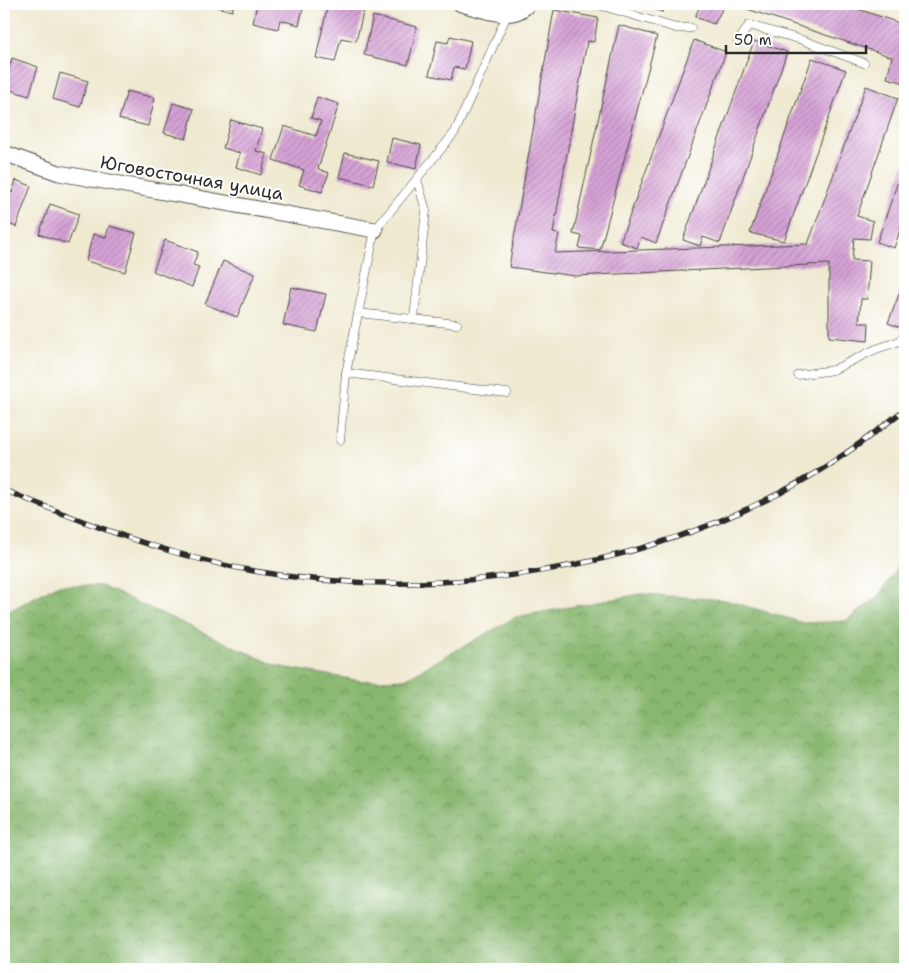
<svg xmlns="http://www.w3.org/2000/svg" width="909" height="973" viewBox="0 0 909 973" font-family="'Shantell Sans',sans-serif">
  <defs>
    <pattern id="forest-crowns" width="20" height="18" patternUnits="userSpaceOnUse" patternTransform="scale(1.25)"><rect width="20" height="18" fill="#88b76f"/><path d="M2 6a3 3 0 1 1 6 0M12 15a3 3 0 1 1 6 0" fill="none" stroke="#6f955b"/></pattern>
    <pattern id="building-hatch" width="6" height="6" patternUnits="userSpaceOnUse" patternTransform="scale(1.25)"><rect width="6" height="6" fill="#d6a2d6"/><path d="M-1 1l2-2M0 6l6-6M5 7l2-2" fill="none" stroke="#ae84ae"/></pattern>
  </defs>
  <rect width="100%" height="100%" fill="#fff"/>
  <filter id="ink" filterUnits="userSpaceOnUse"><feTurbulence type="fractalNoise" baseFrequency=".02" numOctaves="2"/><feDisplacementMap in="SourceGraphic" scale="10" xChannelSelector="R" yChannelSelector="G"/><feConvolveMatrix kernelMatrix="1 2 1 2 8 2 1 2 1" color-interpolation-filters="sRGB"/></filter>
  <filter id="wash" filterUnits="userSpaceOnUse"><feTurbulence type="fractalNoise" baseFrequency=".0096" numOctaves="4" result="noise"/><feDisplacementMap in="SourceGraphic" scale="20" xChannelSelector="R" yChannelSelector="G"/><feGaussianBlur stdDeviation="1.12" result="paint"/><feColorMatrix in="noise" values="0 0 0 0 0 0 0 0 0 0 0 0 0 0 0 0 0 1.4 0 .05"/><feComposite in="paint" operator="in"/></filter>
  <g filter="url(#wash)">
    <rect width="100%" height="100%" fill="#efe9d0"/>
    <path fill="url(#forest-crowns)" stroke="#5a714d" d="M905 555V969H4V614L57 585 101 586 277 666 361 681 405 679 516 617 641 594 725 600 804 623 846 621 879 596Z"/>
    <g id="blocks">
      <g fill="url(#building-hatch)">
        <path d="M218 4H234L232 11 217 7Z"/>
        <path d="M257 4H304L299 25 280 20 278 29 253 23Z"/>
        <path d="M328 4H340L364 9 356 41 341 38 335 62 316 58Z"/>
        <path d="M638 4H665L663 12Z"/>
        <path d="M701 4H725L714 24 695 17Z"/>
        <path d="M732 4H843L905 25V83L887 78 892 57Z"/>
        <path d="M554 10 598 18 594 42 587 41 553 233 559 234 555 253 808 244 866 86 898 98 857 216 873 221 870 239 854 238 852 260 870 261 867 299H861L859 323H869L868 341 829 337V264L575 276 509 267Z"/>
        <path d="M373 16 417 27 408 65 364 55Z"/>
        <path d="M619 25 657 36 600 250 579 248 582 236 573 234Z"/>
        <path d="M450 36 471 41 465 69 454 67 451 80 429 75 437 41 448 43Z"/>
        <path d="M694 40 726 52 656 243 641 237 637 248 620 242Z"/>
        <path d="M754 41 787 52 720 243 703 237 700 246 683 240Z"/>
        <path d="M12 58 38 67 29 96 4 88Z"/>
        <path d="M812 58 846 70 784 241 750 233Z"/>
        <path d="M60 73 88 81 80 107 53 99Z"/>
        <path d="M127 91 155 98 148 126 119 119Z"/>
        <path d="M317 97 339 104 318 169 329 173 322 192 299 185 304 170 273 160 284 126 316 136 321 121 311 118Z"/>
        <path d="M173 103 194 109 186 139 164 133Z"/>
        <path d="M231 120 262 129 256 151 267 154 261 175 236 167 240 153 223 148Z"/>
        <path d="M392 138 421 145 416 169 387 162Z"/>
        <path d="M345 153 379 161 373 185 339 177Z"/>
        <path d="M905 161V216L894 248 877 242Z"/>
        <path d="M16 180 31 186 16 227 4 222V190L12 193Z"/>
        <path d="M50 204 79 214 68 244 39 234Z"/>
        <path d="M109 226 136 233 125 272 86 261 93 234 106 237Z"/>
        <path d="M165 240 198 252 193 265 199 267 192 287 153 271Z"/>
        <path d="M223 261 255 274 237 317 205 304Z"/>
        <path d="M905 279V326L904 329 888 323Z"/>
        <path d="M291 287 326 294 317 332 283 325Z"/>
      </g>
    </g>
  </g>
  <g filter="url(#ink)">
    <use href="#blocks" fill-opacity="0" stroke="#484844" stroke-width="1"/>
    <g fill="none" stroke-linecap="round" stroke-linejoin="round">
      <defs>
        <g id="lane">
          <path d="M596 4 676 28H691"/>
          <path d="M738 42 749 25 802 40 864 63"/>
          <path d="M358 313 457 324"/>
          <path d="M414 318 426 211 417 179"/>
          <path d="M346 373 507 393"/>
          <path d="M798 375 833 370 876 349 897 342 905 336"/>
          <path d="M340 440 346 373 375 230 455 132 507 15"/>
        </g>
        <g id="street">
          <path d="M461 4C482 9 511 23 528 4"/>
          <path d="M4 153 59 173 375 230"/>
        </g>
      </defs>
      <use href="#lane" stroke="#484844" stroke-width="9"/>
      <use href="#street" stroke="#484844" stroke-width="17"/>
      <use href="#lane" stroke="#fff" stroke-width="8"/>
      <use href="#street" stroke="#fff" stroke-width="15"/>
      <defs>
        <path id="rail" d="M4 490C85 523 168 556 254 571 435 603 647 571 807 478 841 458 874 434 905 409"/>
      </defs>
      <use href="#rail" stroke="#2b2b2b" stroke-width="5.5"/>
      <use href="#rail" stroke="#fff" stroke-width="4" stroke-dasharray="11" stroke-linecap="butt"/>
    </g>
  </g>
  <g text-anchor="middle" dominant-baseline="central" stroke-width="4" stroke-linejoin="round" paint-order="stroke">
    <g font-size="18" fill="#2b2b2b" stroke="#fff">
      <text transform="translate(192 178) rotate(10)">Юговосточная улица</text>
    </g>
  </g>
  <rect width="909" height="973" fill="none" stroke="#fff" stroke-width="20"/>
  <path d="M726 45v8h140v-8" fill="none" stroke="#2b2b2b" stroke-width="2.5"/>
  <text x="734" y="45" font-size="15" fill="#2b2b2b" stroke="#ffffff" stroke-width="4" paint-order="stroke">50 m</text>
</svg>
